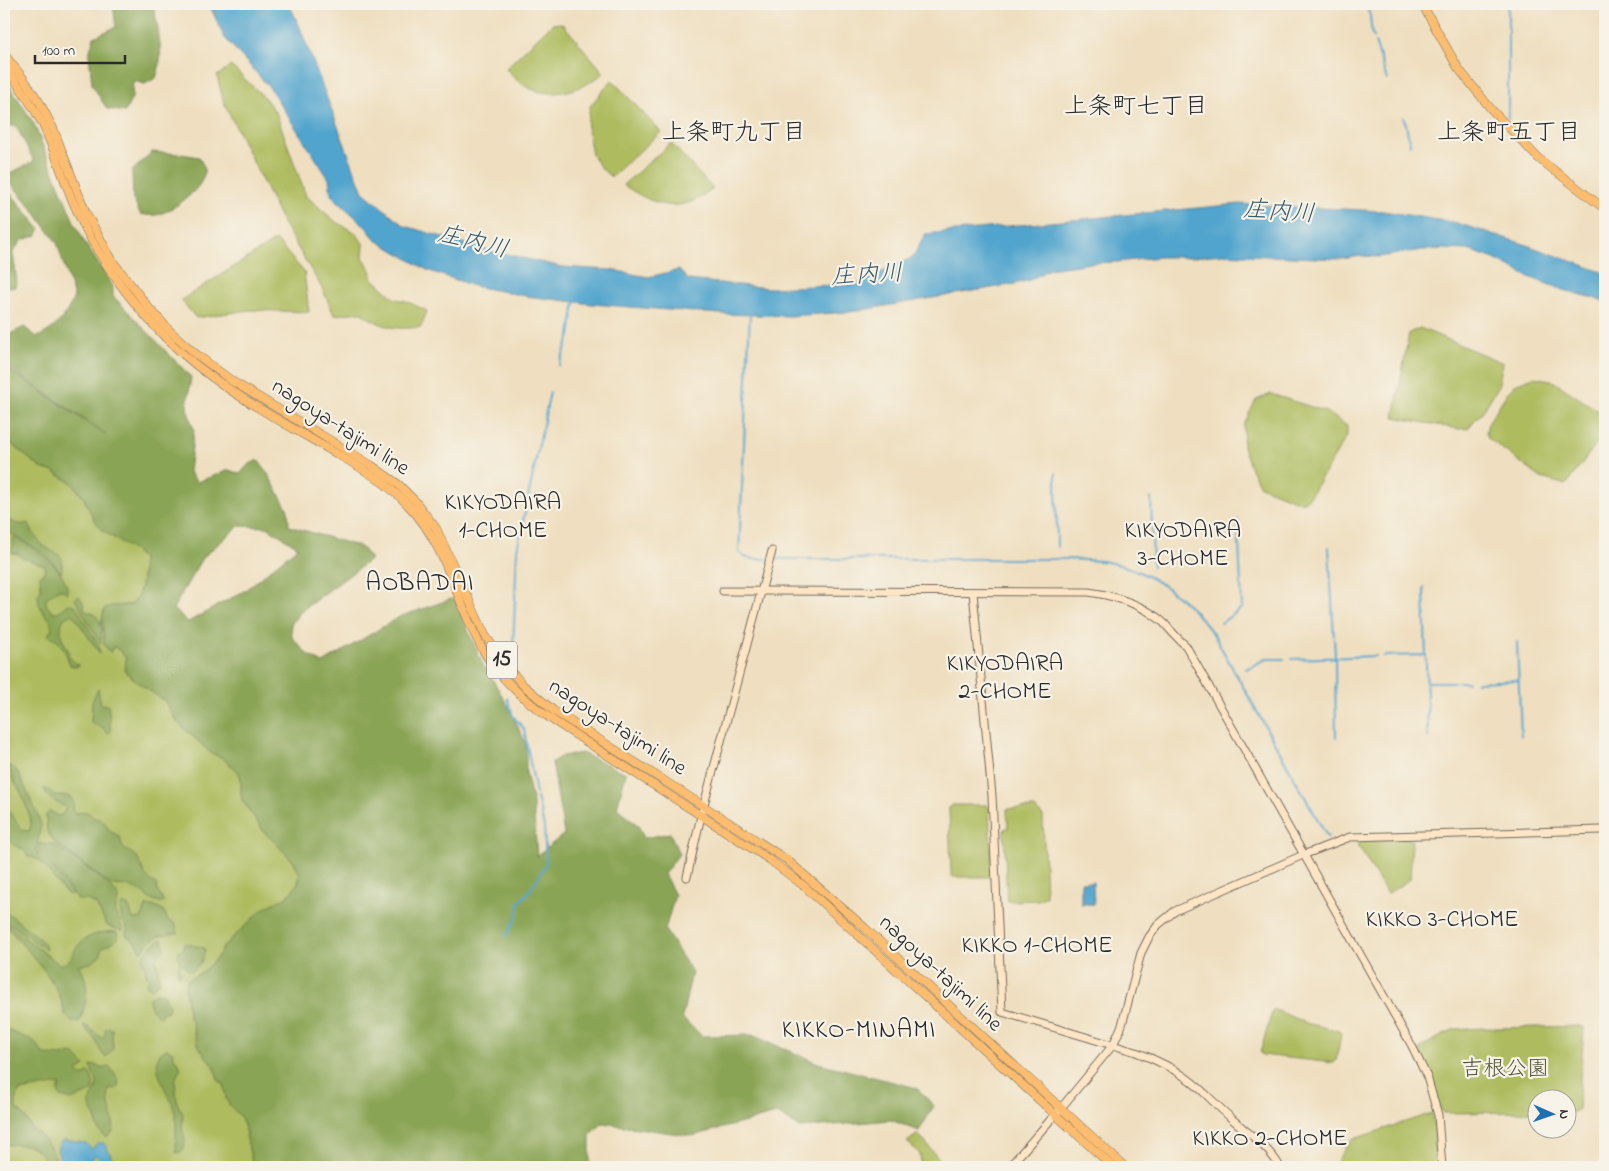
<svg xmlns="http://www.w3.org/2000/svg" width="1609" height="1171" viewBox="0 0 1609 1171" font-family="'Indie Flower','Klee One',sans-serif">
  <rect width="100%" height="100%" fill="#f7f3e8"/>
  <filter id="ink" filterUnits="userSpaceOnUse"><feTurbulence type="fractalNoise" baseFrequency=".02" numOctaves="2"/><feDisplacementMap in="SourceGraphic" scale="10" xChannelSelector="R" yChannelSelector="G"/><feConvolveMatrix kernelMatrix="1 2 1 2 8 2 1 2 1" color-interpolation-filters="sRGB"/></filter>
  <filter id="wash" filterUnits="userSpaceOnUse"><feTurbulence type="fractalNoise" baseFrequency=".0096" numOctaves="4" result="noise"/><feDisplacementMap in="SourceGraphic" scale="20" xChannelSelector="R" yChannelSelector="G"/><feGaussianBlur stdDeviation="1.12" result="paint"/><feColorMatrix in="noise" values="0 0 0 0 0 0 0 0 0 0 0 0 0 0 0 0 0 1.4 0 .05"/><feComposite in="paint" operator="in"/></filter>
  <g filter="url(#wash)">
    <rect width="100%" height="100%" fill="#efdfc0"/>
    <g fill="#aebc5e" stroke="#6c7444">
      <path d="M562 23 604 73C573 97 531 104 506 68L552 24Z"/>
      <path d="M231 66 264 97 276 113 306 196 336 222 356 233 364 245 363 257 372 272 371 277 395 299 406 301 427 311 421 327C393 330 384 328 360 312L334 315 322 288 283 223 224 103 217 76Z"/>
      <path d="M612 80 661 132 611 177 601 168 592 155 587 127 590 106Z"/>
      <path d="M671 143 713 189C677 216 657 206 623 185Z"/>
      <path d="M276 240 304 272 309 312 248 310 196 318 181 300Z"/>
      <path d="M1420 328 1503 363 1498 387 1483 411 1468 428 1458 429 1394 417 1409 333Z"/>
      <path d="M1533 377 1551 380 1605 415 1600 439 1566 485 1541 478 1488 438 1486 432 1488 423 1507 393 1517 383Z"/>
      <path d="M1271 394 1327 412 1347 426V436L1336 454 1308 499 1300 502 1260 486 1251 469 1243 447 1244 424 1256 400Z"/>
      <path d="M4 438 41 468 54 472 72 483 84 499 102 530 133 550 142 558C143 577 143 590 132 605H121L101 619 104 639 110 651 113 646 121 652 126 658 125 671 137 682 165 701 178 723 211 753 221 757 239 772 241 779V793L242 800 265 833 294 862 300 874 298 883 289 895 263 910 224 946 218 956 203 972 193 977 187 1001 188 1014 192 1022 194 1034 203 1053 213 1065 219 1081 224 1083 226 1099 230 1106 240 1116 244 1125 253 1167H4Z"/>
      <path d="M952 805H987L989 807 992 876 990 877H953L951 875 949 808Z"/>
      <path d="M1035 808 1043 816 1046 896 1039 900 1007 901 1004 829 1008 828 1007 809Z"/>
      <path d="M1408 838 1412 841 1410 879 1387 894 1357 844 1359 839Z"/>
      <path d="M1273 1009 1306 1023 1339 1031 1341 1034 1336 1061 1334 1063 1262 1055 1260 1053Z"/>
      <path d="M1582 1026 1584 1028 1578 1109 1574 1112H1567L1566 1098H1536V1112L1443 1113 1441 1111 1431 1075 1419 1051 1420 1048 1454 1029Z"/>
      <path d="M1432 1113 1439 1163 1399 1167H1334C1340 1157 1344 1146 1354 1139Z"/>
      <path d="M918 1134 946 1167H921L920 1154 907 1142Z"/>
    </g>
    <g fill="#8aa455" stroke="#5a6840" fill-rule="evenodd">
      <path d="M113 4H153C158 28 165 54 156 78L145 84 133 81 132 98 125 112 107 109 92 85 89 54 94 37 113 28H116Z"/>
      <path d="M4 78 12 89 34 124 74 222 85 243 113 286V296L191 377 187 408 194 430 189 472 197 482 229 470 240 474 248 465 258 460 268 474 288 510 289 526 361 547 371 559 301 611 291 624 292 637 307 654 323 663 399 617 454 598 483 665 493 680 510 710 526 744V773L533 803 537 856 564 834 552 762 562 756 582 753 626 773 617 808 638 825 644 838 670 833 679 854 664 874 675 895 665 930 692 972 682 1018 702 1036 752 1035 818 1063 917 1088 934 1106 919 1131 891 1120 800 1128 777 1114 692 1136 603 1123 590 1135V1167H253L244 1125 240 1116 230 1106 226 1099 224 1084 219 1081 213 1065 203 1053 197 1043 192 1022 189 1018 185 987 188 979 203 972 218 956 224 946 263 909 289 895 298 883 300 874 294 862 265 833 242 800 241 793V779L239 772 221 757 211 753 178 723 165 701 137 682 125 671 126 658 121 652 114 646 110 652 103 644C106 632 99 621 105 608L111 606 132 605C143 591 143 576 142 558L133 550 102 530 95 521 84 499 72 483 54 472 41 468 4 438V364L18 376 106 435H107L20 376 4 361V337L24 327 37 337C55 330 67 315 74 297L57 243 35 212 5 176 34 161 16 126H4ZM239 526 267 527 298 547 244 591 188 622 173 609 202 558Z"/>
      <path d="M152 152 182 154 199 157C200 160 203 164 204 167 209 186 172 212 156 215 152 216 145 215 140 214L133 199 132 171Z"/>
      <path d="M4 185 40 229 36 236 22 240 13 252 17 283 15 287H8L4 279Z"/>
      <path d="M4 517H7C12 524 21 526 29 523 31 532 39 543 47 548 60 557 65 553 61 573 45 549 26 544 4 529Z"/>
      <path d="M14 537C34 548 66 567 68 593L60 589C48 595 39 601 53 612H58L69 604 75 605 99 646 100 654 73 614 63 619C58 636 62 638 69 652L68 655 73 661 79 665 77 667 70 665 64 649 56 639 48 635 52 629 50 619 45 615 39 604 38 595 41 589 40 575 44 573 45 567 44 565C35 563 31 560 22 558L19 554 12 553Z"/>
      <path d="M79 596 83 602 85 611C87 612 90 612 92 613 102 618 103 634 100 643L75 599Z"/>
      <path d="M98 688 101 704 108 705C110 715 109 722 111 731L108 734 103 728 93 724 91 722 92 702Z"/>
      <path d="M8 766H12L18 772 38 816 41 825 36 850 39 856 55 871 72 894 69 895 64 891 39 860 28 856 23 849 15 846 4 837V803L22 830 29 831 31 825 30 817 21 792 14 782Z"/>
      <path d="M44 788C49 790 51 793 55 795 61 797 65 795 71 797L74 804 73 809 75 813 88 812 94 818 100 819 105 823 109 830 120 837 123 848C129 852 136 854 139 861 143 869 146 880 156 884L158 892 164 902 162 903 148 898 144 893 127 886 111 885 55 843 47 831 46 815 50 811 58 816 63 814 66 808C58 802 45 799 44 788Z"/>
      <path d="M39 843 45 845 50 843 54 845C68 855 114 884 119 898 111 917 120 915 123 931L107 926 96 904 86 900H78L59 873 39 852Z"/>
      <path d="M123 904 129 907 133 919 142 918 146 906C156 905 166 908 167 920L175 923 178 933C163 935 151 936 143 951H141L138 945 126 935 127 927 122 920 120 908Z"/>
      <path d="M4 912 12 916 45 944 46 950 13 926 4 922Z"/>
      <path d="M9 926 59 964H64C71 960 72 955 76 948 84 936 103 930 117 932L119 937C114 943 107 944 101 949V954L91 963 78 965C91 982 87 1002 80 1021L73 1022 65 1015C59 979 30 955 8 928Z"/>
      <path d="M162 939 165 950 156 957 160 983H157L152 989 146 985 149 978 146 976 145 966 142 962C144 951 152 944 162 939Z"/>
      <path d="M184 943 204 948 205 950C203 959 200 966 192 971H189L183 964 180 967 181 973 178 975 177 966 180 964 178 955 179 951 183 949Z"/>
      <path d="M156 993 164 994 169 1006 168 1011 162 1013 160 1017C154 1014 149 1006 149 998Z"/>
      <path d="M83 1025H85L102 1038 105 1036V1029L108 1027 112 1029 113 1049 106 1057C100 1054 100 1047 96 1041 93 1035 86 1032 83 1025Z"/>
      <path d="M4 1029 34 1041 44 1055 63 1056 70 1053 75 1055 85 1066 77 1071 82 1077 89 1072C93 1079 95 1085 92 1092L71 1100 61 1097 58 1092 60 1084 19 1091 16 1100V1109L23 1114 31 1127 45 1140 53 1152 59 1167H49C37 1143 29 1144 4 1145Z"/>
      <path d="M167 1049 173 1052 174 1057 180 1064V1069L175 1080 177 1103 183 1114 182 1127 185 1140 184 1148 181 1152 176 1153C176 1142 177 1118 174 1109 170 1094 143 1058 167 1049Z"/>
      <path d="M95 1065 102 1068 110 1067 118 1079 119 1087 115 1089 110 1088C104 1103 116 1116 113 1132L107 1137C98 1134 98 1126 95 1118 94 1112 89 1109 90 1102 91 1096 97 1090 97 1083 96 1078 93 1073 91 1068V1066Z"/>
    </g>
    <g fill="#51a4cd" stroke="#3e687c">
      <path d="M209 4H289L299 25 363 192 405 226 484 249 562 267 612 270 648 277 679 270 688 280 769 288 857 284 913 257 925 234 1239 204 1383 211 1457 223 1524 244 1605 273V304L1601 300 1563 290 1529 277 1494 259 1468 250 1443 249 1422 250 1379 257 1362 256 1341 259 1221 254 1194 257H1159L1117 262 1091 263 1049 269 1030 280 1015 284 850 312 790 316 720 314 592 304 526 296 474 286 427 270 376 240 364 225 331 195 329 179 269 87 224 37Z"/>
      <path d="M1081 882H1093L1094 904H1081Z"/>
      <path d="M64 1140 86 1143 92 1149 97 1143H104L111 1155V1163L108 1164H105L96 1155 93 1157 91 1164 88 1167H62L57 1149 61 1141Z"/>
    </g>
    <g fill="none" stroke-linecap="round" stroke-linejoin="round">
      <g stroke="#51a4cd" stroke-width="2">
        <path d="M1366 4 1370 16 1372 35 1374 37"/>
        <path d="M1508 4V118"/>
        <path d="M1375 42 1387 80"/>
        <path d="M1403 117 1406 124 1410 145"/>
        <path d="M1513 126 1516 130"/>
        <path d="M750 313 739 552C746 561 758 559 767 559"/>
        <path d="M559 366 570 336 575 301"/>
        <path d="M1056 473 1057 547"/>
        <path d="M1151 498 1153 566"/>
        <path d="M1329 547 1335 657 1336 738"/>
        <path d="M772 559H1068C1081 560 1095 560 1107 562 1151 570 1189 600 1214 635L1328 838"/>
        <path d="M1424 587 1428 737"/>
        <path d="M1221 623 1242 608 1238 520"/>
        <path d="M1517 642 1521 736"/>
        <path d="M513 649 517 550 550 392"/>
        <path d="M1384 656 1426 655"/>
        <path d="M1292 659 1376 656"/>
        <path d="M1246 669 1266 659H1284"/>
        <path d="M1428 682H1468"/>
        <path d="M1476 682 1518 680"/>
        <path d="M507 698 513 716 524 729 536 794"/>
        <path d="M506 936 517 917 519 903 531 889 546 864 544 827 537 797"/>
      </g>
    </g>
  </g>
  <g filter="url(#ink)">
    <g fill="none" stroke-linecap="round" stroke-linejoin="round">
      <defs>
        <g id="secondary">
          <path d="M723 591 1089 592C1116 596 1143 604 1164 623 1171 631 1178 639 1186 646L1412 1046 1427 1077 1438 1115 1442 1167"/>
          <path d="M973 592 992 796 1002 1012 1136 1052C1154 1059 1172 1067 1188 1079 1203 1090 1216 1105 1231 1118 1248 1133 1269 1147 1280 1167"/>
          <path d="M687 877 701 816 772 551"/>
          <path d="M1009 1167 1061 1108 1113 1045 1122 1025 1141 953 1149 937 1158 925 1175 911 1303 855 1350 837 1602 830"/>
        </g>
        <g id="primary">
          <path d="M1422 4 1458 68 1491 109 1538 158 1605 209"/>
          <path d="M4 54 23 78 40 103 53 128 86 213 101 240 114 263 149 308 170 331 196 354 232 381 371 465 398 484 415 501 436 528 485 635 508 668 523 685 554 711 674 787 787 860 865 928 1125 1167"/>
          <path d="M4 66C19 85 32 104 43 125 56 153 64 183 77 211 98 258 130 301 165 337 210 383 270 415 325 447 354 464 385 480 408 505 449 547 457 609 487 657 504 682 529 704 554 721L770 860 804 886 1113 1167"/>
        </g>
      </defs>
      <use href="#secondary" stroke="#706a5f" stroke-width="9"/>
      <use href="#primary" stroke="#706a5f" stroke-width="9"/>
      <use href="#secondary" stroke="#fee5c5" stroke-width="7"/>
      <use href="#primary" stroke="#fcbd6f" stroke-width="8"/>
    </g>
  </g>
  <g text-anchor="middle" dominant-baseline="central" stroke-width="4.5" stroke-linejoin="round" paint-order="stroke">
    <rect fill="#f7f3e8" stroke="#686764" stroke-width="1" x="487" y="641.5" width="30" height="37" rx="4"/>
    <g font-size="21" font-weight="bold" fill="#2b2b2b">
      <text x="502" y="660">15</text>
    </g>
    <g font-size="22" fill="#2b2b2b" stroke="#f7f3e8">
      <text transform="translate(340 428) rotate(33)">nagoya-tajimi line</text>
      <text transform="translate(617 728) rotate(33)">nagoya-tajimi line</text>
      <text transform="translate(940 974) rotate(43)">nagoya-tajimi line</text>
    </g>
    <g font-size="22" fill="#52563a" stroke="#f7f3e8">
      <text x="1505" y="1070">吉根公園</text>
    </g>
    <g font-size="24" fill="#2b2b2b" stroke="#f7f3e8">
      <text x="1136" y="107">上条町七丁目</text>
      <text x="734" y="133">上条町九丁目</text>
      <text x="1509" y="133">上条町五丁目</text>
      <text x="503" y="503">KIKYODAIRA<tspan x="503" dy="28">1-CHOME</tspan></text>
      <text x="1183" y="531">KIKYODAIRA<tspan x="1183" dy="28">3-CHOME</tspan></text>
      <text x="1005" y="664">KIKYODAIRA<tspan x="1005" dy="28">2-CHOME</tspan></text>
      <text x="1442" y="920">KIKKO 3-CHOME</text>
      <text x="1037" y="946">KIKKO 1-CHOME</text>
      <text x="1270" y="1139">KIKKO 2-CHOME</text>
    </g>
    <g font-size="24" font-style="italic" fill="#3a5b6c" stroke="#f7f3e8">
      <text transform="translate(1279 213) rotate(4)">庄内川</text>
      <text transform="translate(473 243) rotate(14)">庄内川</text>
      <text transform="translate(867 276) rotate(-3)">庄内川</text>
    </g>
    <g font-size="25" letter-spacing="1" fill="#2b2b2b" stroke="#f7f3e8">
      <text x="420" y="584">AOBADAI</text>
      <text x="859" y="1031">KIKKO-MINAMI</text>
    </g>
  </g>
  <rect width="1609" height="1171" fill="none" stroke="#f7f3e8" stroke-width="20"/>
  <g transform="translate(1552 1114) rotate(92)"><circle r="24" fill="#f7f3e8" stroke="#a5a39c"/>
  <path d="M0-4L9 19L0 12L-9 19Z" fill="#1f6fb2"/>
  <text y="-8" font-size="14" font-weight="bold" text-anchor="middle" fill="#2b2b2b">N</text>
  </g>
  <path d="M35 55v8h90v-8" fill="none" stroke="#2b2b2b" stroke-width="2.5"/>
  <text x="42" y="55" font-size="15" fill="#2b2b2b" stroke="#f7f3e8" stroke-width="4" paint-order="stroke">100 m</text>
</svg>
